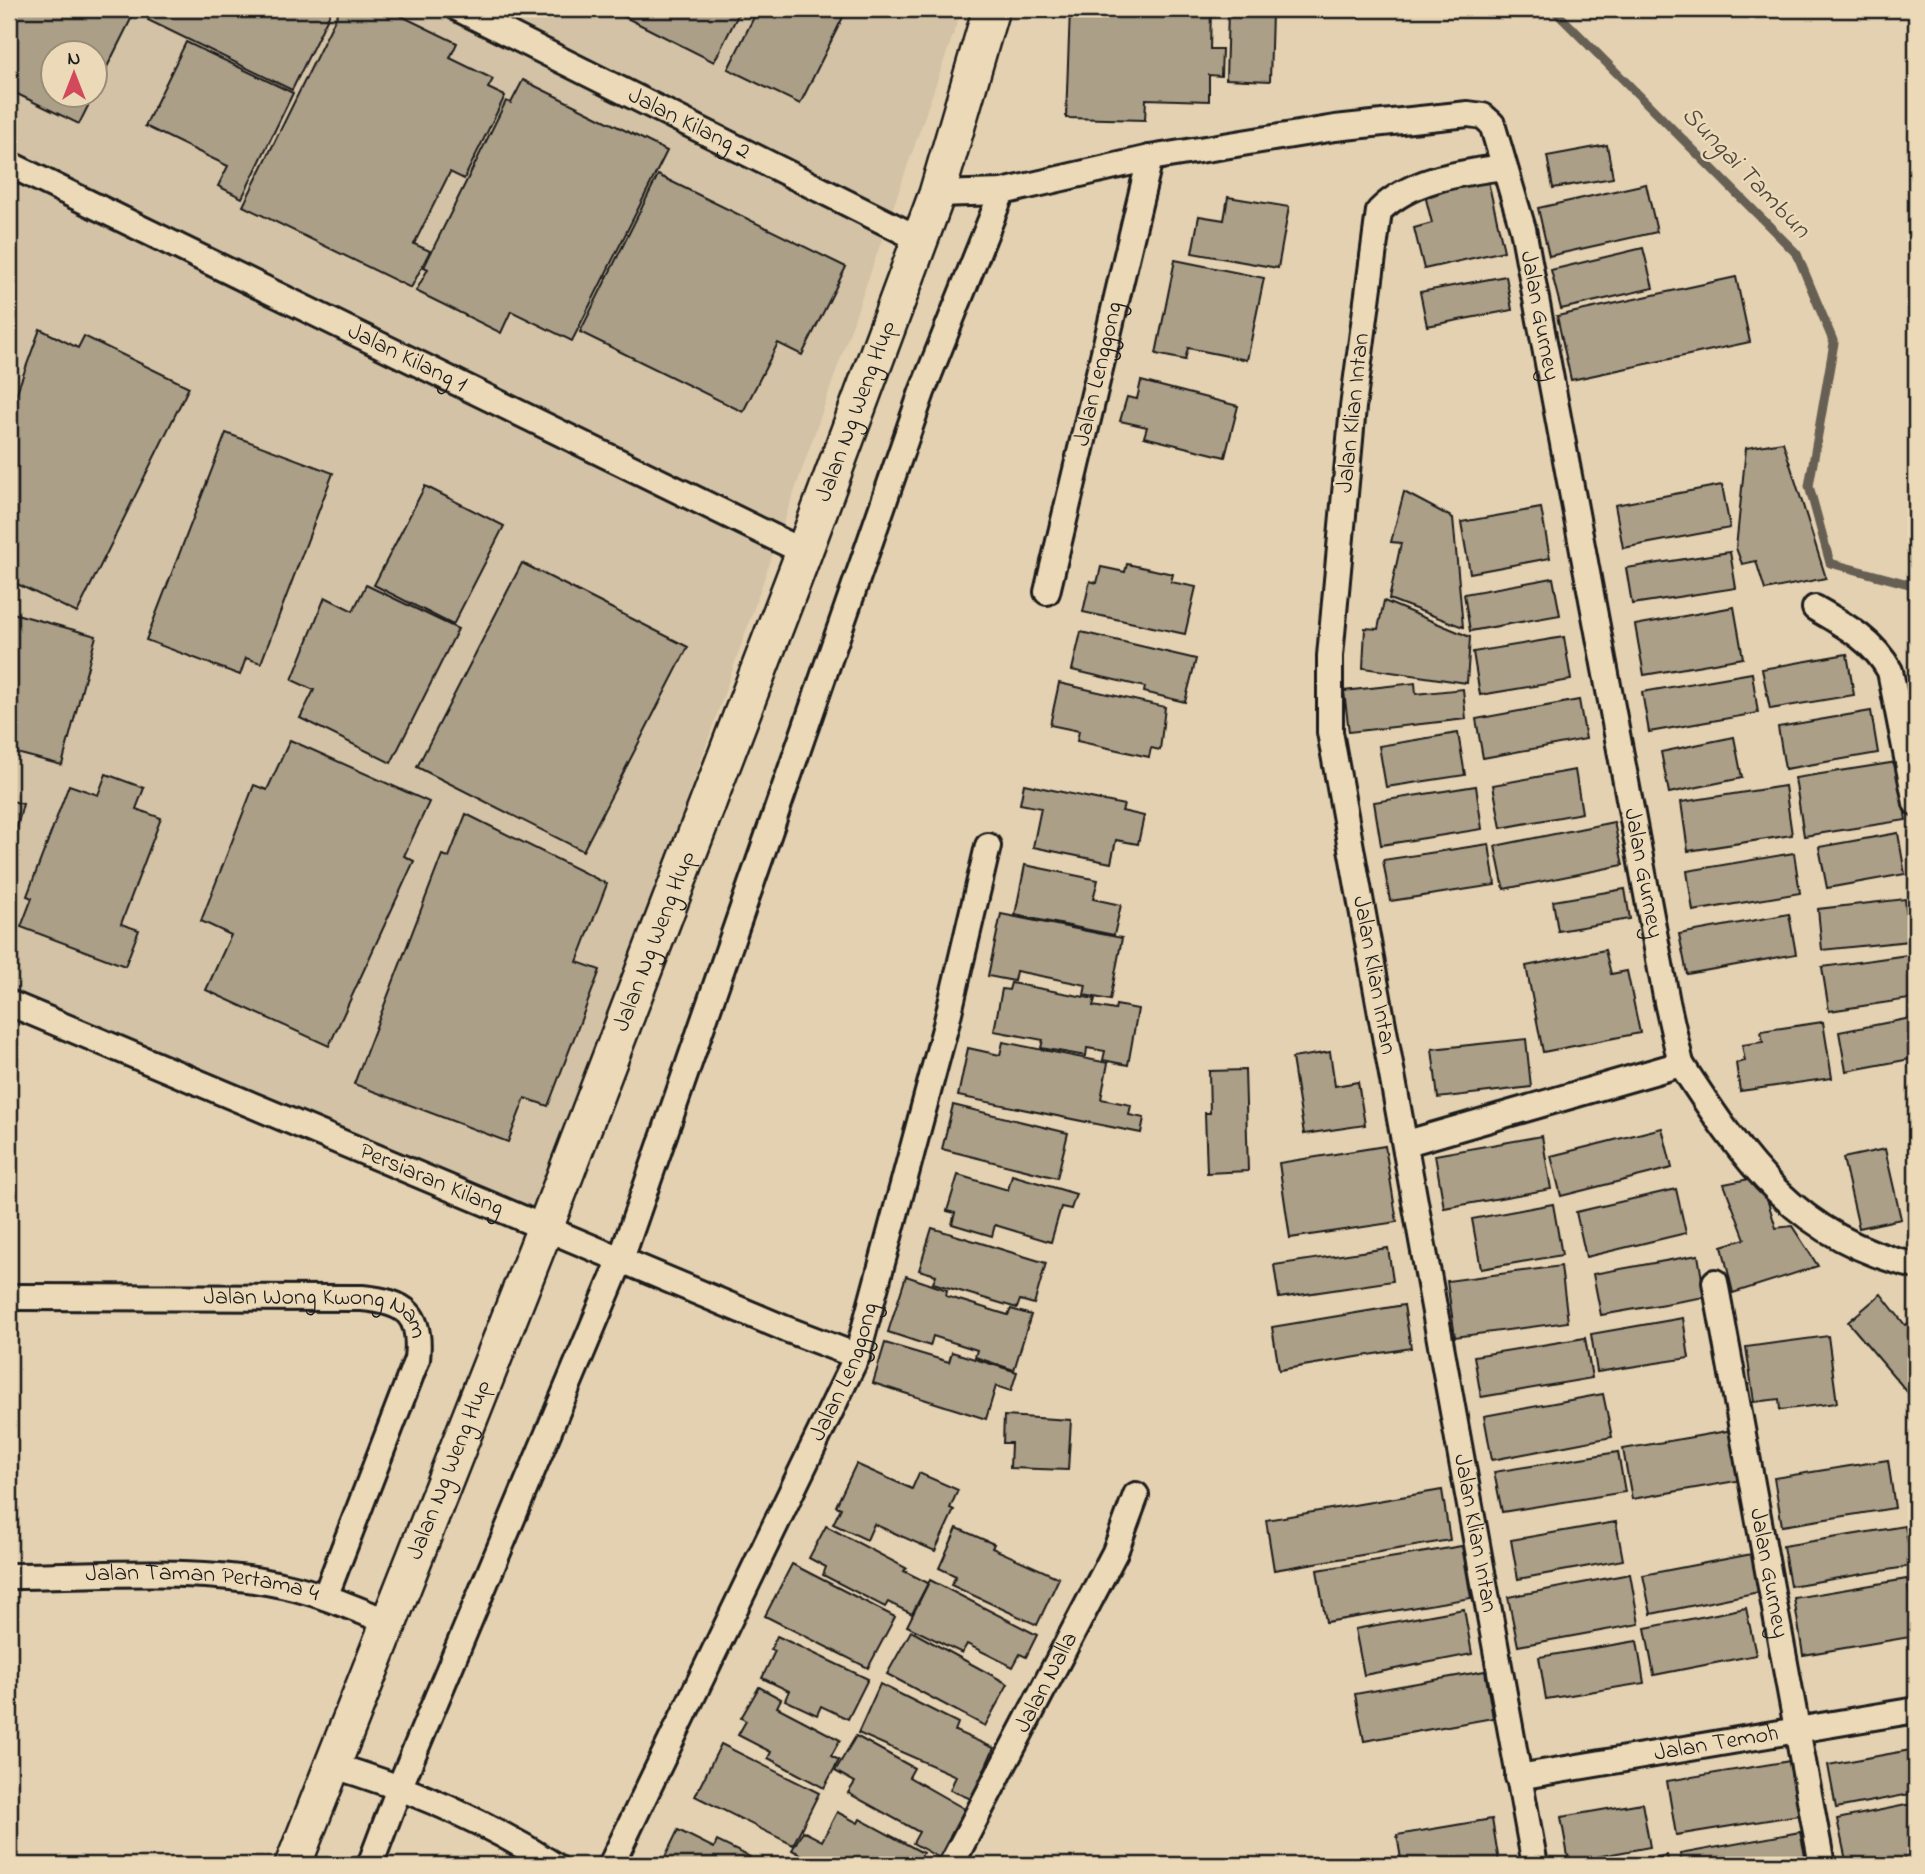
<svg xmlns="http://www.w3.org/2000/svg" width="1925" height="1874" viewBox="0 0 1925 1874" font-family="'Indie Flower',sans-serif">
  <rect width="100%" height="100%" fill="#e4d1b1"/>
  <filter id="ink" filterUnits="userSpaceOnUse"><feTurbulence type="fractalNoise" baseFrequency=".0143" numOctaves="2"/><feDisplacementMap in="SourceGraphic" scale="14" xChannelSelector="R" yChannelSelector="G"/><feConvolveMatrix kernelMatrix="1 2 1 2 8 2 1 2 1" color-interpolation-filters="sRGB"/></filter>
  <g filter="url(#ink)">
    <path fill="#d3c2a5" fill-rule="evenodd" d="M9 9H962L540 1224 9 997ZM52 52H94V94H52Z"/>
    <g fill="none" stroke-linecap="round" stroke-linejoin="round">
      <path stroke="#665f53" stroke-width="9" d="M1553 9 1797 254 1834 343 1809 486 1830 563 1916 586"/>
    </g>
    <g fill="#ac9f88" stroke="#1c1c1c" stroke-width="2">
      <path d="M9 9H119L133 15 94 93V52H52V94H94L79 124 9 90Z"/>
      <path d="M153 9H332L292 90 148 20Z"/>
      <path d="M340 9H387L457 43 450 58 493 79 488 88 505 96 464 179 450 172 414 244 430 251 411 288 243 206Z"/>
      <path d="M609 9H741L714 62Z"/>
      <path d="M758 9H847L800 104 728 69Z"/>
      <path d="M1070 9H1211L1210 49H1222L1221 76 1209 75V101L1146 99 1145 120 1066 118Z"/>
      <path d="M1228 11 1272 13 1270 81 1226 79Z"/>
      <path d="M186 42 293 93 242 198 218 186 228 166 145 126Z"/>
      <path d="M523 80 667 151 572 341 511 311 501 333 416 291 428 269 424 267 506 101 511 103Z"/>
      <path d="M1607 145 1613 178 1553 188 1547 156Z"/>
      <path d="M658 175 846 267 802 355 778 343 743 412 580 332Z"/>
      <path d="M1488 181 1504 251 1424 269 1414 228 1432 223 1425 195Z"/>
      <path d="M1646 184 1657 232 1549 256 1538 208Z"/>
      <path d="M1228 197 1289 207 1278 268 1192 253 1199 216 1224 220Z"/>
      <path d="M1643 248 1653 288 1561 309 1551 270Z"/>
      <path d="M1175 260 1264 278 1247 360 1188 348 1185 360 1156 354Z"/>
      <path d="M1506 276 1512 310 1427 326 1420 292Z"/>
      <path d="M1736 277 1750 342 1571 380 1557 316Z"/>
      <path d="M40 329 78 348 84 336 189 387 77 613 9 580V414Z"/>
      <path d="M1141 381 1238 406 1225 457 1144 437 1147 427 1120 421 1127 397 1137 399Z"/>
      <path d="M226 433 333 473 261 663 246 658 240 675 146 640Z"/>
      <path d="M1783 442 1826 578 1765 590 1756 561 1742 564 1736 548 1746 448Z"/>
      <path d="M1722 485 1730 528 1623 548 1615 505Z"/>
      <path d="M425 486 504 526 453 625 374 585Z"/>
      <path d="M1404 492 1453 518 1463 627 1389 599 1401 543 1391 542Z"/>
      <path d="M1541 508 1550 558 1470 573 1461 522Z"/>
      <path d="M1730 552 1736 588 1632 604 1626 568Z"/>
      <path d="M522 563 688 647 583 851 417 767Z"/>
      <path d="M1127 564 1173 574 1171 582 1196 587 1185 634 1083 612 1090 581 1097 583 1101 567 1125 572Z"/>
      <path d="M1553 578 1560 615 1470 631 1464 594Z"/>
      <path d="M366 585 458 629 391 763 300 718 314 690 292 680 325 597 353 611Z"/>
      <path d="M1384 601 1470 637 1467 683 1363 668 1365 628 1378 629Z"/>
      <path d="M1734 607 1743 658 1644 675 1635 625Z"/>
      <path d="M9 612 96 636 62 765 9 751Z"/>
      <path d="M1081 632 1196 659 1185 702 1144 692 1145 687 1072 670Z"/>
      <path d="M1564 637 1571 680 1480 695 1473 652Z"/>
      <path d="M1847 654 1854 695 1770 709 1762 669Z"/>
      <path d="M1752 673 1758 713 1649 732 1642 692Z"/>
      <path d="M1059 683 1165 707 1160 750 1151 748 1149 757 1077 741 1079 731 1050 725Z"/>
      <path d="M1415 683 1416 694 1463 689 1466 719 1349 732 1344 691Z"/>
      <path d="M1579 700 1586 739 1483 758 1476 719Z"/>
      <path d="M1871 711 1878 753 1785 769 1778 727Z"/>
      <path d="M1458 733 1465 775 1386 787 1379 746Z"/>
      <path d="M1734 737 1742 778 1669 793 1661 752Z"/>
      <path d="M290 740 429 802 404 856 414 861 329 1046 206 990 231 935 201 921 254 785 267 790Z"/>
      <path d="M1897 762 1906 820 1804 836 1795 778Z"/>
      <path d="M1575 770 1582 813 1501 828 1493 785Z"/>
      <path d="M106 774 144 788 136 809 161 818 121 924 139 930 125 966 21 927 32 898 27 896 69 785 98 795Z"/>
      <path d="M1024 784 1124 805 1122 811 1144 816 1138 844 1116 840 1111 863 1033 847 1041 808 1020 804Z"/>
      <path d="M1476 786 1482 829 1381 845 1374 802Z"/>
      <path d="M1785 786 1792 835 1688 851 1681 802Z"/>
      <path d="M9 800 23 804 9 857Z"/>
      <path d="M466 814 607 884 577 962 600 970 548 1106 525 1098 508 1142 354 1084 442 855 449 857Z"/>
      <path d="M1614 822 1623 865 1504 889 1495 846Z"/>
      <path d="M1898 833 1905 874 1827 888 1819 847Z"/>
      <path d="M1489 844 1495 885 1390 901 1383 860Z"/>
      <path d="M1794 853 1800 893 1693 911 1687 871Z"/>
      <path d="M1025 865 1098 880 1093 899 1121 905 1114 935 1015 915Z"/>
      <path d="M1625 889 1630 919 1558 931 1553 901Z"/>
      <path d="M1905 899 1909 941 1822 950 1818 909Z"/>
      <path d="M1001 914 1122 938 1110 1000 1084 995 1086 985 1016 971 1014 981 988 976Z"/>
      <path d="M1789 914 1796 954 1687 974 1679 934Z"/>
      <path d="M1605 950 1611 974 1627 971 1640 1033 1543 1052 1526 966Z"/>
      <path d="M1915 954 1916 998 1829 1011 1822 967Z"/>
      <path d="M1011 983 1095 999 1093 1006 1115 1010 1116 1005 1138 1009 1128 1065 1103 1060 1105 1051 1087 1048 1086 1056 1041 1048 1043 1040 994 1031 1002 989 1009 990Z"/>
      <path d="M1916 1017V1058L1846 1071 1839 1032Z"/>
      <path d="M1823 1022 1832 1078 1740 1091 1736 1063 1745 1061 1742 1045 1763 1042 1761 1031Z"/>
      <path d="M1526 1039 1531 1087 1438 1098 1432 1049Z"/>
      <path d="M1003 1042 1108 1063 1101 1099 1131 1105 1129 1115 1144 1118 1141 1133 958 1096 968 1048 1000 1055Z"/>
      <path d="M1330 1052 1335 1086 1358 1082 1365 1125 1304 1134 1292 1058Z"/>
      <path d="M1245 1070 1248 1171 1207 1173 1205 1113H1210L1209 1071Z"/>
      <path d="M953 1105 1068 1133 1057 1178 942 1149Z"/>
      <path d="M1662 1128 1672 1168 1561 1196 1551 1156Z"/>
      <path d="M1542 1136 1551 1189 1444 1208 1435 1155Z"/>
      <path d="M1385 1146 1397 1222 1290 1238 1279 1163Z"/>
      <path d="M1885 1149 1901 1219 1859 1228 1843 1158Z"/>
      <path d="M958 1175 1008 1190 1012 1175 1076 1194 1071 1209 1061 1207 1051 1242 995 1225 992 1236 952 1224 955 1213 947 1211Z"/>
      <path d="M1749 1179 1767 1199 1776 1228 1792 1226 1818 1266 1733 1293 1722 1246 1745 1239 1724 1184Z"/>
      <path d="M1676 1189 1686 1233 1586 1257 1576 1212Z"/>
      <path d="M1553 1204 1562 1255 1481 1269 1472 1219Z"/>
      <path d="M932 1228 1046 1263 1034 1304 1020 1300 1017 1308 933 1283 936 1275 919 1270Z"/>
      <path d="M1388 1248 1393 1281 1279 1298 1274 1265Z"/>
      <path d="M1698 1255 1705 1297 1601 1315 1593 1274Z"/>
      <path d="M1561 1266 1568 1322 1455 1337 1447 1281Z"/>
      <path d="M906 1276 947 1290 946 1296 1008 1315 1011 1309 1031 1315 1014 1370 975 1357 977 1350 933 1336 930 1346 888 1332Z"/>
      <path d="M1881 1294 1905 1325 1916 1320V1387L1909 1394 1848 1322Z"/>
      <path d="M1404 1305 1411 1348 1279 1370 1272 1327Z"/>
      <path d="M1683 1318 1689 1358 1597 1372 1591 1334Z"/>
      <path d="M1828 1336 1837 1403 1780 1410 1779 1399 1754 1402 1746 1347Z"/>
      <path d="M1585 1338 1592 1378 1481 1397 1474 1356Z"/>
      <path d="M885 1343 949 1362 952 1352 1017 1372 1011 1391 996 1386 986 1419 873 1383Z"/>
      <path d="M1603 1394 1612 1437 1492 1460 1484 1416Z"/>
      <path d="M1004 1416 1071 1420 1068 1470 1010 1468 1011 1443H1003Z"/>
      <path d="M1733 1430 1742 1480 1632 1499 1623 1449Z"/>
      <path d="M1618 1452 1625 1492 1502 1512 1494 1472Z"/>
      <path d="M1888 1460 1895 1508 1782 1526 1774 1478Z"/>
      <path d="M856 1464 912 1489 919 1473 958 1490 950 1508 954 1510 935 1551 874 1524 867 1540 833 1524 841 1508 836 1506Z"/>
      <path d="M1916 1465V1503L1910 1466Z"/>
      <path d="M1442 1490 1450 1540 1274 1570 1266 1520Z"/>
      <path d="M1616 1522 1623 1560 1518 1579 1511 1540Z"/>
      <path d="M826 1526 906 1568 904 1571 928 1583 912 1614 888 1602 885 1607 823 1575 826 1567 809 1558Z"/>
      <path d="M1905 1526 1912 1566 1790 1586 1783 1546Z"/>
      <path d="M957 1528 994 1544 992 1548 1059 1578 1037 1625 951 1585 956 1576 939 1568Z"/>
      <path d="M1462 1546 1471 1598 1326 1622 1317 1570Z"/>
      <path d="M1752 1554 1759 1592 1651 1614 1643 1575Z"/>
      <path d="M792 1564 895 1617 868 1668 765 1616Z"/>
      <path d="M1630 1574 1639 1624 1518 1646 1508 1597Z"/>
      <path d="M1907 1579 1916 1636 1803 1655 1794 1598Z"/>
      <path d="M930 1580 1037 1635 1026 1657 1020 1654 1013 1667 967 1644 962 1653 907 1626Z"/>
      <path d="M1746 1608 1756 1655 1654 1675 1645 1628Z"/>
      <path d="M1464 1609 1472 1654 1364 1675 1355 1629Z"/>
      <path d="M911 1631 1008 1684 985 1726 887 1674Z"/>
      <path d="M777 1636 868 1679 848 1719 821 1706 817 1715 785 1700 789 1691 762 1678 775 1651 771 1649Z"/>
      <path d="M1637 1641 1644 1683 1546 1699 1539 1657Z"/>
      <path d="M1485 1671 1493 1718 1364 1741 1355 1694Z"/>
      <path d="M880 1684 958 1723 955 1731 994 1748 971 1799 950 1790 956 1776 858 1733Z"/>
      <path d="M759 1687 781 1699 777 1707 840 1740 831 1756 839 1760 824 1788 768 1758 771 1752 738 1735 746 1721 741 1718Z"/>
      <path d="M856 1736 914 1768 909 1777 970 1812 943 1860 913 1843 919 1832 848 1793 855 1782 835 1771Z"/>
      <path d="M721 1744 819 1793 793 1845 695 1796Z"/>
      <path d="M1916 1749V1793L1836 1808 1828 1765Z"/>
      <path d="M1790 1761 1799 1815 1676 1835 1667 1781Z"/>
      <path d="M1642 1803 1650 1847 1569 1862 1561 1817Z"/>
      <path d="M1916 1803V1857L1875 1865H1847L1837 1819Z"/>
      <path d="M837 1812 858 1823 860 1819 923 1853 916 1865H821L792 1850 803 1831 822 1841Z"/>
      <path d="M1492 1819 1499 1862 1478 1865H1402L1397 1835Z"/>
      <path d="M678 1830 714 1848 717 1841 750 1857 745 1865H661Z"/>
      <path d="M1800 1832 1807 1865H1682L1680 1854Z"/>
      <path d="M1667 1855 1669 1865H1620Z"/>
    </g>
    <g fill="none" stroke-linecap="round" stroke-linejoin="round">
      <defs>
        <g id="minor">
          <path id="s1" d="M459 9 921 240"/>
          <path id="s2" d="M9 164 804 552"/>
          <path id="s3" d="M1503 167C1460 173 1411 179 1379 211L1353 407 1330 656V732L1535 1865"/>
          <path id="s4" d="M937 194 1002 192 1150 158 1335 128 1468 114 1483 116 1492 124 1523 229 1667 1002 1681 1064"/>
          <path id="s5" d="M1047 592 1150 158"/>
          <path d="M1815 608C1844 625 1873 640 1890 671L1916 803"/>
          <path id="s6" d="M9 1003 786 1329 857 1356"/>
          <path d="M1407 1143 1681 1064C1744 1161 1797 1239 1916 1266"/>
          <path id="s7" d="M1715 1282 1822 1865"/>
          <path id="s8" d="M9 1297 362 1298C406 1302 422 1314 417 1359L325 1597"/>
          <path id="s9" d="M9 1576C95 1576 202 1566 286 1586 322 1594 356 1609 391 1623"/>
          <path d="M334 1766C411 1789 487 1822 554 1865"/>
          <path id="s10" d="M1518 1777 1916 1710"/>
          <path d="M370 1865 400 1786 621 1259 922 392 1002 192"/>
          <path id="s11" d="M611 1865 857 1356 946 1025 988 846"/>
          <path id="s12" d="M951 1865 1115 1552 1136 1495"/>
        </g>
        <g id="secondary">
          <path id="s13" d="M293 1865 545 1228 804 552 937 194 991 9"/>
        </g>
      </defs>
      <use href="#minor" stroke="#1c1c1c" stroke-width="30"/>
      <use href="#secondary" stroke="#1c1c1c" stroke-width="40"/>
      <use href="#minor" stroke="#ecd9b7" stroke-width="24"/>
      <use href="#secondary" stroke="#ecd9b7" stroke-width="35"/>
    </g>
  </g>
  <g text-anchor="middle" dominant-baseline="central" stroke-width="5" stroke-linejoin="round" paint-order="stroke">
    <g font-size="24" fill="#1c1c1c" stroke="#ecd9b7">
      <text stroke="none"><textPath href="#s1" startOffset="257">Jalan Kilang 2</textPath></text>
      <text stroke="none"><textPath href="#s4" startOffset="763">Jalan Gurney</textPath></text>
      <text stroke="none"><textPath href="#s2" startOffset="443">Jalan Kilang 1</textPath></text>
      <text stroke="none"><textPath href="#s5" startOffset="224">Jalan Lenggong</textPath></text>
      <text stroke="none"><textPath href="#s13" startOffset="1559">Jalan Ng Weng Hup</textPath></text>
      <text transform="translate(1354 413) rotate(-84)">Jalan Klian Intan</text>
      <text stroke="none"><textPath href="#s4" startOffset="1330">Jalan Gurney</textPath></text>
      <text stroke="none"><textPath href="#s13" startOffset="992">Jalan Ng Weng Hup</textPath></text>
      <text stroke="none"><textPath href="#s3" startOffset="905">Jalan Klian Intan</textPath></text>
      <text stroke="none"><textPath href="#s6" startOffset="458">Persiaran Kilang</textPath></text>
      <text stroke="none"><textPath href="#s8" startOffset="312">Jalan Wong Kwong Nam</textPath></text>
      <text stroke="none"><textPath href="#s11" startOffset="546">Jalan Lenggong</textPath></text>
      <text stroke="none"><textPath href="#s13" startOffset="425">Jalan Ng Weng Hup</textPath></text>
      <text stroke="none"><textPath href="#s3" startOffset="1472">Jalan Klian Intan</textPath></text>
      <text stroke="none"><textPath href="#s7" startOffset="296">Jalan Gurney</textPath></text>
      <text stroke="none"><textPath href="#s9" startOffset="194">Jalan Taman Pertama 4</textPath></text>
      <text stroke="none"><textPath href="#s12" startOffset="206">Jalan Nalla</textPath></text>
      <text stroke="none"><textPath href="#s10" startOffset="201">Jalan Temoh</textPath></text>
    </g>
    <g font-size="26" font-style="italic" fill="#4d4840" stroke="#ecd9b7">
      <text transform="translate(1745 173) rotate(46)">Sungai Tambun</text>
    </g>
  </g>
  <rect width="1925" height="1874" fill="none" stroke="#ecd9b7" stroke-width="35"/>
  <rect x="18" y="18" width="1890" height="1839" fill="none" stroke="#1c1c1c" stroke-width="2.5" filter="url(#ink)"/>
  <g transform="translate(74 74)"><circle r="33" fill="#ecd9b7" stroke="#998d79" stroke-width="2"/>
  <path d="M0-5L12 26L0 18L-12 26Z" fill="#d1495b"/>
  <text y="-10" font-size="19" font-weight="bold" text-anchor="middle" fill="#1c1c1c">N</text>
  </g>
</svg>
